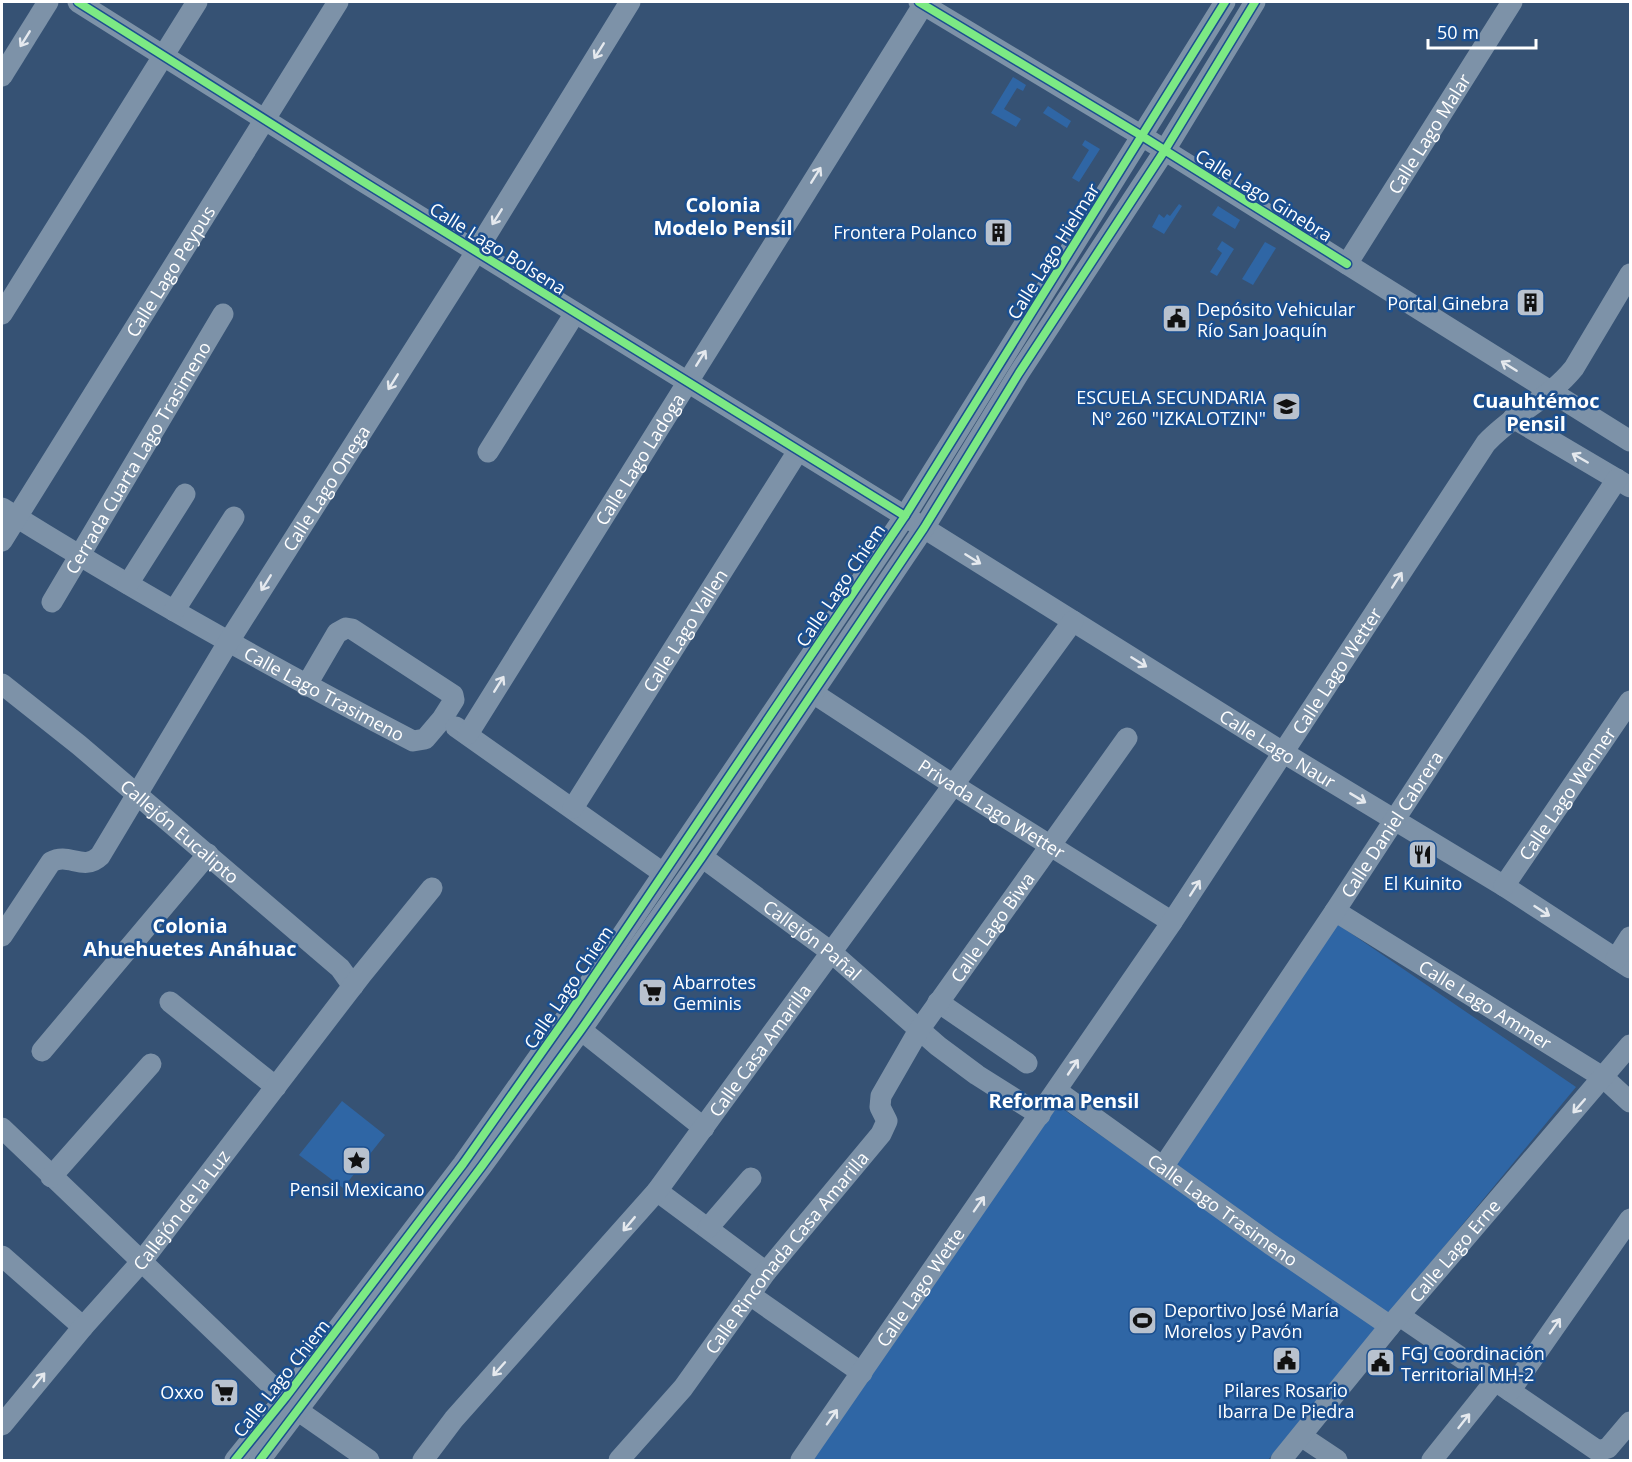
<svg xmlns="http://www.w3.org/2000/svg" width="1632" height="1462" viewBox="0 0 1632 1462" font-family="'Open Sans',sans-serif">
  <rect width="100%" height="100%" fill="#365274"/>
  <g fill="#2f66a5">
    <path d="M1013 77 1026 85 1023 91 1017 88 1004 109 1021 119 1016 127 991 113Z"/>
    <path d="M1048 106 1071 121 1067 128 1043 113Z"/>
    <path d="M1085 140 1100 149 1079 182 1072 178 1089 150 1082 145Z"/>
    <path d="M1179 204 1182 206 1164 234 1152 227 1159 214 1164 218 1167 214 1170 216Z"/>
    <path d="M1218 206 1240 220 1235 229 1212 215Z"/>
    <path d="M1222 241 1234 249 1217 276 1210 272 1222 253 1217 249Z"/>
    <path d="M1265 242 1276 248 1253 285 1242 279Z"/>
    <path d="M1333 921 1576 1087 1268 1460H805L1053 1102 1162 1178Z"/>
    <path d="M342 1101 385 1135 343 1188 299 1155Z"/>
  </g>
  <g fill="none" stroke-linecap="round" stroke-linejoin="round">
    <g stroke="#7d92a8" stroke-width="21">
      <path id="s1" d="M78 2 359 179 924 528 1284 753 1504 886 1630 968"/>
      <path d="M919 2 1142 136 1630 441"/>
      <path d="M2 76 48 2"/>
      <path id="s2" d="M1347 264 1512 2"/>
      <path d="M2 314 197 2"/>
      <path d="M1513 418 1630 487"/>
      <path d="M488 452 575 313"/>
      <path id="s3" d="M2 508C135 591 273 668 413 741L425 739 442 719 454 700 453 695 352 629 346 628 337 633 306 686"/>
      <path id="s4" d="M2 541 338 2"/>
      <path d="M128 584 185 494"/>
      <path id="s5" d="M52 602 223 314"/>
      <path d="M174 611 234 517"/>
      <path id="s6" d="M2 684 79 745 340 968 353 986"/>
      <path id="s7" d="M813 693 952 784 1172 922"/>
      <path d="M456 727 663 873"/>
      <path id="s8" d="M468 734 925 2"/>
      <path id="s9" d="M573 808 798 451"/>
      <path id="s10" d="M702 857 831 952 938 1046 977 1075 1040 1115"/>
      <path id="s11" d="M1504 886 1630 701"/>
      <path id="s12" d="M1335 911 1604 1078 1630 1102"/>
      <path id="s13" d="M2 936 51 862C69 852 83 872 100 856L229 641 476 252 630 2"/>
      <path d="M1616 959 1630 937"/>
      <path d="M170 1002 276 1087"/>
      <path d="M938 1002 1027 1063"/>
      <path d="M581 1030 704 1128"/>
      <path d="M42 1051 208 854"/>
      <path id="s14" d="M1057 1091 1270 1244 1390 1326"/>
      <path d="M2 1128 297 1410 369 1460"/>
      <path id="s15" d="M1163 1167 1335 911 1617 479"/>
      <path d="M51 1177 151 1064"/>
      <path d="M657 1191 766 1272"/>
      <path d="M708 1228 751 1178"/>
      <path d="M2 1256 83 1327"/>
      <path d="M750 1295 862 1373"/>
      <path d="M1400 1316 1598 1451 1608 1448 1630 1422"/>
      <path d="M1510 1391 1630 1219"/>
      <path id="s16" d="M2 1425 83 1327 142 1261 362 974 432 888"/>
      <path d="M1301 1436 1337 1460"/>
      <path d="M235 1460 285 1398 463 1164 568 1015 905 516 1225 2"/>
      <path d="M260 1460 482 1166 581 1030 702 857 924 528 1019 373 1165 150 1255 2"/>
      <path id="s17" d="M423 1460 454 1419 657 1191 1073 621"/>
      <path id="s18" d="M619 1460 683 1388 766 1272 881 1134 887 1121 880 1107 881 1096 919 1030 1127 738"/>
      <path id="s19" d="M801 1460 1172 922 1486 443C1513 414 1549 399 1574 368L1630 274"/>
      <path id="s20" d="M1281 1460 1390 1326 1630 1045"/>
      <path d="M1432 1460 1495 1381"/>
    </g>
    <defs>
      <g id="cycleway">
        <path d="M78 2 359 179 905 516"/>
        <path d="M919 2 1142 136 1347 264"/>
        <path d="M235 1460 285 1398 463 1164 568 1015 905 516 1225 2"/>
        <path d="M260 1460 482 1166 581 1030 702 857 924 528 1019 373 1165 150 1255 2"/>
      </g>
    </defs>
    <use href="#cycleway" stroke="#1b4f8f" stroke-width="11"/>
    <use href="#cycleway" stroke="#7ce984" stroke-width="8"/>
  </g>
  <defs><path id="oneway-shaft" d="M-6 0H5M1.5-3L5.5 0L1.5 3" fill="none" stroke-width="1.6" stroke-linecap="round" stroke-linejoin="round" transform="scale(1.5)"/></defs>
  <g stroke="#e5e9ee">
    <use href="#oneway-shaft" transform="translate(25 39) rotate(122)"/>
    <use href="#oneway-shaft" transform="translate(599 51) rotate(122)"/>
    <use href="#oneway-shaft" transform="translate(816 175) rotate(-58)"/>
    <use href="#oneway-shaft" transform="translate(497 217) rotate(122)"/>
    <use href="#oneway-shaft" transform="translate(701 358) rotate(-58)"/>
    <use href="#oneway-shaft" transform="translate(1509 366) rotate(-148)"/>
    <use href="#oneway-shaft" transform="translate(393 382) rotate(122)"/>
    <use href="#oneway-shaft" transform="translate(1580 458) rotate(-150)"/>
    <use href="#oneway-shaft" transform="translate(973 559) rotate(32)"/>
    <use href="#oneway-shaft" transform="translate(1397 580) rotate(-57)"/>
    <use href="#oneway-shaft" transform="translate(266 583) rotate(122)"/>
    <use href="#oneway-shaft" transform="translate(1139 662) rotate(32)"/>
    <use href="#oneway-shaft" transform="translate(499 684) rotate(-58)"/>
    <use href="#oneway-shaft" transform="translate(1358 798) rotate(31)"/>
    <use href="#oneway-shaft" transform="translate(1195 888) rotate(-57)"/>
    <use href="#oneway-shaft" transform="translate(1542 911) rotate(33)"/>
    <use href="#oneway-shaft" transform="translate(1073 1067) rotate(-56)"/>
    <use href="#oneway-shaft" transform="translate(1579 1106) rotate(131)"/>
    <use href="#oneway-shaft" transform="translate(979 1204) rotate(-55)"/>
    <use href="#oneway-shaft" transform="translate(629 1224) rotate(130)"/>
    <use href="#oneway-shaft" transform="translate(1555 1326) rotate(-55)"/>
    <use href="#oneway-shaft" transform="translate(499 1369) rotate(132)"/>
    <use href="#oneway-shaft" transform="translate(39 1380) rotate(-51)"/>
    <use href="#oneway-shaft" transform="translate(832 1417) rotate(-55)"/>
    <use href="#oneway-shaft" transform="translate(1464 1421) rotate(-52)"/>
  </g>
  <defs>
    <symbol id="building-square" viewBox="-11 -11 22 22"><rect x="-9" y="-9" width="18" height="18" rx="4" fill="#b9c2ce" stroke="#1b4f8f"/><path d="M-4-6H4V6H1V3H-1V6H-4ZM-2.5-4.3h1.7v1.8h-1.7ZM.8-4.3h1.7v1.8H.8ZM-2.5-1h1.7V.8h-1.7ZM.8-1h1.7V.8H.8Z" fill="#111"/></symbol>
    <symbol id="civic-square" viewBox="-11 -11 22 22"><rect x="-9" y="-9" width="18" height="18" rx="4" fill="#b9c2ce" stroke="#1b4f8f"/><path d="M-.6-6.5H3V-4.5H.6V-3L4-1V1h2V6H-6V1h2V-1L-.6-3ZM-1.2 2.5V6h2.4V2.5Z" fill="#111"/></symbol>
    <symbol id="school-square" viewBox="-11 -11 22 22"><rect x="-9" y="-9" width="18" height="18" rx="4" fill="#b9c2ce" stroke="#1b4f8f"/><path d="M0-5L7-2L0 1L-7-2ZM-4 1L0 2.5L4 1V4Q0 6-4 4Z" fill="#111"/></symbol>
    <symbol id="restaurant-square" viewBox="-11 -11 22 22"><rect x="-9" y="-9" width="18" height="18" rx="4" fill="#b9c2ce" stroke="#1b4f8f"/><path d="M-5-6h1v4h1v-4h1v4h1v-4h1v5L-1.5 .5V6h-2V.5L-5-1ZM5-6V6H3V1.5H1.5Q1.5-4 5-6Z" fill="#111"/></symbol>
    <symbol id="supermarket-square" viewBox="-11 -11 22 22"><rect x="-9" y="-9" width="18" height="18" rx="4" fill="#b9c2ce" stroke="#1b4f8f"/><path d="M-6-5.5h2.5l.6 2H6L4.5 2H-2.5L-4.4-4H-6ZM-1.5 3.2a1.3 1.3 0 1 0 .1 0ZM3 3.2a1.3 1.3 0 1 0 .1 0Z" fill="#111"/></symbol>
    <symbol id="sight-square" viewBox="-11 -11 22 22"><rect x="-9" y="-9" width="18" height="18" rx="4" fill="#b9c2ce" stroke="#1b4f8f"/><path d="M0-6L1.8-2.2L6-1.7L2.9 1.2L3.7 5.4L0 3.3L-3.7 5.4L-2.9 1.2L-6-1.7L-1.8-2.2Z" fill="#111"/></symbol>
    <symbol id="stadium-square" viewBox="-11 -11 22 22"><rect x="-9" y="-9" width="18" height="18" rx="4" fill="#b9c2ce" stroke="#1b4f8f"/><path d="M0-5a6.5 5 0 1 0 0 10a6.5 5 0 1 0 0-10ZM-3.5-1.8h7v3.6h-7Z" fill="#111"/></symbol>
  </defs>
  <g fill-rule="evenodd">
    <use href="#building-square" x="982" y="216" width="33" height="33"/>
    <use href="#building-square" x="1514" y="286" width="33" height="33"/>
    <use href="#civic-square" x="1160" y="302" width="33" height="33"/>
    <use href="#school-square" x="1270" y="390" width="33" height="33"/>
    <use href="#restaurant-square" x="1406" y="838" width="33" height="33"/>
    <use href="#supermarket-square" x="636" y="976" width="33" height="33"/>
    <use href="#sight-square" x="340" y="1144" width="33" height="33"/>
    <use href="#stadium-square" x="1126" y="1304" width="33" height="33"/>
    <use href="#civic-square" x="1270" y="1344" width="33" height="33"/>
    <use href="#civic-square" x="1364" y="1346" width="33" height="33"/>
    <use href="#supermarket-square" x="208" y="1376" width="33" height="33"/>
  </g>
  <g text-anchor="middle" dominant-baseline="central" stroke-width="5" stroke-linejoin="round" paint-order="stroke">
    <g font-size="18" fill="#fff" stroke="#1b4f8f">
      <text stroke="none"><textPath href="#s2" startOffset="154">Calle Lago Malar</textPath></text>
      <text transform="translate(1264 195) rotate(32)">Calle Lago Ginebra</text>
      <text transform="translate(498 248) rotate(32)">Calle Lago Bolsena</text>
      <text transform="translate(1053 251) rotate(-58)">Calle Lago Hielmar</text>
      <text stroke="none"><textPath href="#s4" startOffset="318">Calle Lago Peypus</textPath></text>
      <text stroke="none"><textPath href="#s5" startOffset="168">Cerrada Cuarta Lago Trasimeno</textPath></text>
      <text stroke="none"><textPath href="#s8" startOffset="324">Calle Lago Ladoga</textPath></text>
      <text stroke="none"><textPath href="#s13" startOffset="572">Calle Lago Onega</textPath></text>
      <text transform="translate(840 585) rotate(-56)">Calle Lago Chiem</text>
      <text stroke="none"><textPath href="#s9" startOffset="210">Calle Lago Vallen</textPath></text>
      <text stroke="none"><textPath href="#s19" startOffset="954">Calle Lago Wetter</textPath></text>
      <text stroke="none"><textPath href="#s3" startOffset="372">Calle Lago Trasimeno</textPath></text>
      <text stroke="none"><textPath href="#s1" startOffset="1413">Calle Lago Naur</textPath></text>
      <text stroke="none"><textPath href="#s11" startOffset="112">Calle Lago Wenner</textPath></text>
      <text stroke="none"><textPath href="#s7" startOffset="213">Privada Lago Wetter</textPath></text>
      <text stroke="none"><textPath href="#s15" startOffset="412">Calle Daniel Cabrera</textPath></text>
      <text stroke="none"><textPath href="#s6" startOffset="231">Callejón Eucalipto</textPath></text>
      <text stroke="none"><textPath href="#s18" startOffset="662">Calle Lago Biwa</textPath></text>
      <text stroke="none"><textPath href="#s10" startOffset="138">Callejón Pañal</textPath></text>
      <text transform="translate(568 987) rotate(-56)">Calle Lago Chiem</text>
      <text stroke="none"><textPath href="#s12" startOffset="177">Calle Lago Ammer</textPath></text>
      <text stroke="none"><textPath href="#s17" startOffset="531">Calle Casa Amarilla</textPath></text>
      <text stroke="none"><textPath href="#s16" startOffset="280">Callejón de la Luz</textPath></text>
      <text stroke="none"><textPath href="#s14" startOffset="204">Calle Lago Trasimeno</textPath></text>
      <text stroke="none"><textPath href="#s18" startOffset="267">Calle Rinconada Casa Amarilla</textPath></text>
      <text stroke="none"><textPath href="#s20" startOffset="272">Calle Lago Erne</textPath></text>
      <text stroke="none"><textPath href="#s19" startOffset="210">Calle Lago Wette</textPath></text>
      <text transform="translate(281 1378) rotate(-52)">Calle Lago Chiem</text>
    </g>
    <g font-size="18" fill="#fff" stroke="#1b4f8f" text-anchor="end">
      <text x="977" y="232">Frontera Polanco</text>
      <text x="1509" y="303">Portal Ginebra</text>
      <text x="1197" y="309" text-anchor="start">Depósito Vehicular<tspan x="1197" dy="21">Río San Joaquín</tspan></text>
      <text x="1266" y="397">ESCUELA SECUNDARIA<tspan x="1266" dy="21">Nº 260 "IZKALOTZIN"</tspan></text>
      <text x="1423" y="883" text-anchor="middle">El Kuinito</text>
      <text x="673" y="982" text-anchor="start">Abarrotes<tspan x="673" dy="21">Geminis</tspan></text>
      <text x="357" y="1189" text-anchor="middle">Pensil Mexicano</text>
      <text x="1164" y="1310" text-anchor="start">Deportivo José María<tspan x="1164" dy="21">Morelos y Pavón</tspan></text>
      <text x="1401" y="1353" text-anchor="start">FGJ Coordinación<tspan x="1401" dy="21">Territorial MH-2</tspan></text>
      <text x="1286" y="1390" text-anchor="middle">Pilares Rosario<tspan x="1286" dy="21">Ibarra De Piedra</tspan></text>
      <text x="204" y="1392">Oxxo</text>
    </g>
    <g font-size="20" font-weight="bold" fill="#fff" stroke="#1b4f8f">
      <text x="723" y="204">Colonia<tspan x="723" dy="23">Modelo Pensil</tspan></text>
      <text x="1536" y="400">Cuauhtémoc<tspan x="1536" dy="23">Pensil</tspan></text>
      <text x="190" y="925">Colonia<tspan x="190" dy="23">Ahuehuetes Anáhuac</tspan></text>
      <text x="1064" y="1100">Reforma Pensil</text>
    </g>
  </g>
  <rect width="1632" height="1462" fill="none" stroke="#ffffff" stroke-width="6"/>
  <path d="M1428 39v9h108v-9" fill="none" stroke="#ffffff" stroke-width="3"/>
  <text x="1437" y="39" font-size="18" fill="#ffffff" stroke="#1b4f8f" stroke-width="4.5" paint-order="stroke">50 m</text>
</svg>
